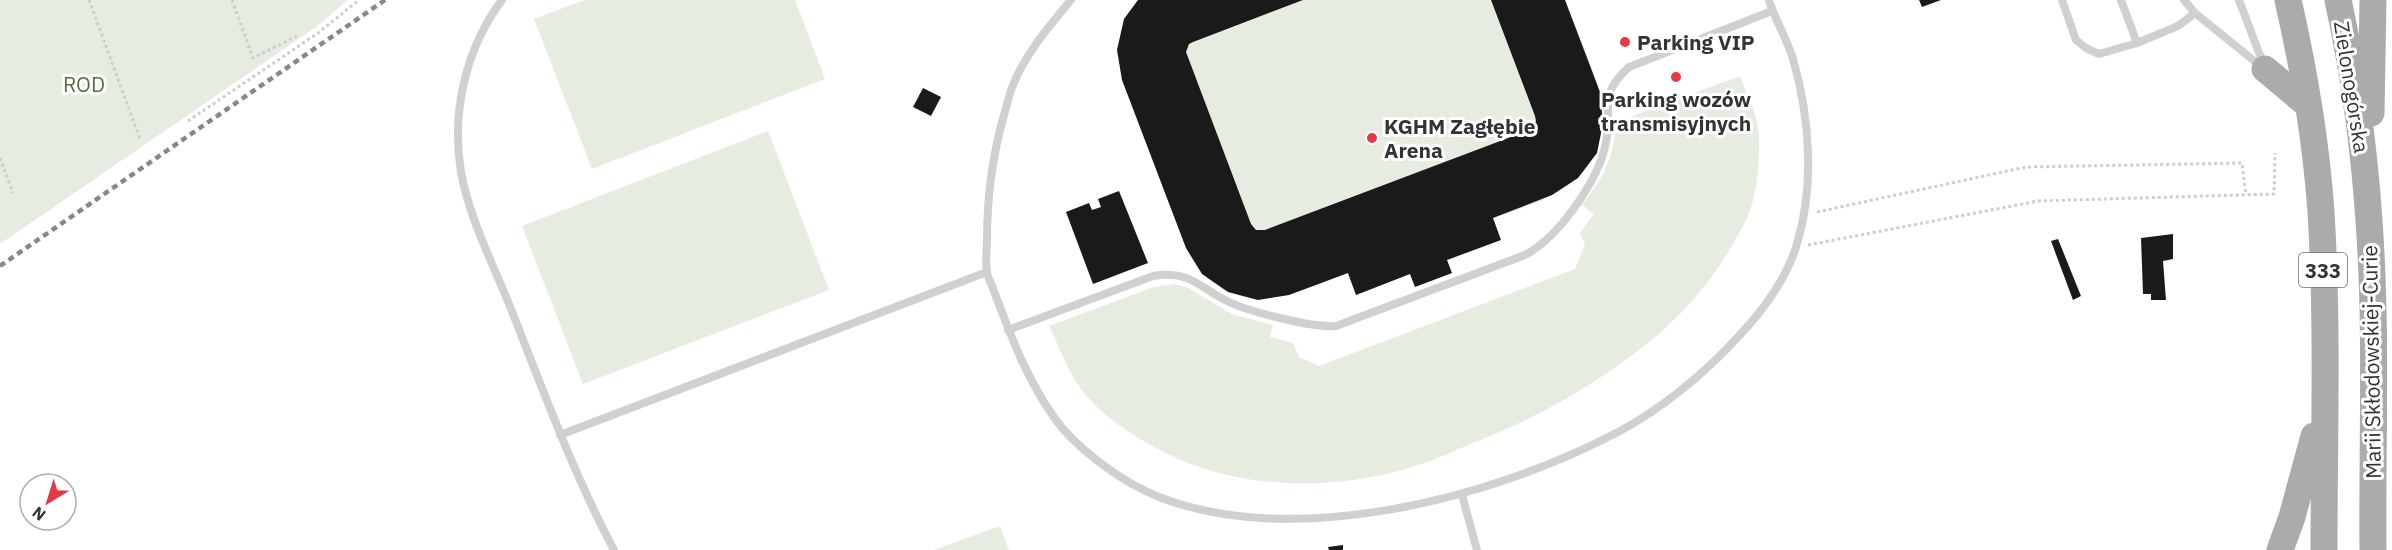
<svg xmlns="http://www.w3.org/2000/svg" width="2392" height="550" viewBox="0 0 2392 550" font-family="'IBM Plex Sans',sans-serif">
  <rect width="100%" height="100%" fill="#fff"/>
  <g fill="#e6ecdf">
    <path d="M0 0H348L316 27 0 244Z"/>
    <path d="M584 0H795L825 79 592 169 534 19Z"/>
    <path d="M1138 0H1565C1591 68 1639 148 1553 195 1535 205 1512 211 1493 218L1501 240 1447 260 1452 273 1415 287 1409 274 1356 295 1347 273C1297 292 1250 318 1204 275 1196 268 1191 256 1186 248L1117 50 1124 19Z"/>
    <path d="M1740 76C1745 91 1754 107 1757 123 1762 144 1758 183 1752 204 1748 220 1738 234 1730 249 1694 308 1655 341 1598 379 1557 406 1514 427 1468 445 1452 452 1437 459 1421 464 1332 494 1228 491 1147 443 1122 428 1098 412 1081 389 1067 370 1059 346 1049 326L1154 287 1175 284 1188 288 1232 314 1273 325 1270 337 1293 343 1299 357 1319 366 1575 269 1585 245 1580 233 1594 214 1582 205C1604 176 1614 159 1616 122Z"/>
    <path d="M768 131 829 290 583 384 522 226Z"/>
    <path d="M1000 526 1009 550H934Z"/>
  </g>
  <g fill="#1a1a1a">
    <path d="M1138 0H1303L1193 42 1189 44 1186 52 1251 224 1256 230H1265L1532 129 1536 121 1535 116 1491 0H1565L1600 92 1603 123 1597 153 1578 178 1552 195 1493 218 1501 240 1447 260 1452 273 1415 287 1410 274 1356 295 1348 273 1289 295 1258 300 1228 292 1202 274 1186 248 1122 80 1117 50 1124 19Z"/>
    <path d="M1919 0H1941L1922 7Z"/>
    <path d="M923 88 941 97 931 116 913 107Z"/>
    <path d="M1119 191 1148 263 1093 284 1066 212 1089 203 1092 210 1101 207 1098 199Z"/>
    <path d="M2173 234V259L2163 261 2166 300H2151V294H2143L2141 238Z"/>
    <path d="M2058 239 2081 296 2073 300 2051 241Z"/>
    <path d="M1343 545V550H1329L1328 547Z"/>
  </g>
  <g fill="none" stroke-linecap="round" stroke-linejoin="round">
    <g stroke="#cdcdcd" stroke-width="3" stroke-dasharray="3 3" stroke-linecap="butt">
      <path d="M89 0 140 139"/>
      <path d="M232 0 253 58 297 36"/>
      <path d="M188 121 318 33 359 0"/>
      <path d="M0 158 13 193"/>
      <path d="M1817 212 2026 167 2242 163 2246 195"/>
      <path d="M1808 245 2038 201 2274 194 2275 153"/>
    </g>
    <g stroke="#d0d0d0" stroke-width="8">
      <path d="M502 0C466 48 451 112 461 172 469 217 492 262 509 304 542 387 572 471 614 550"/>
      <path d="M1071 0C1050 25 1026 53 1013 85 1009 94 1007 105 1004 115 992 157 987 197 987 240 987 250 985 262 987 272 988 279 993 287 995 294 1004 317 1012 339 1022 361 1032 382 1048 411 1063 429 1087 456 1126 484 1159 497 1295 550 1493 498 1618 432 1660 410 1704 374 1736 339 1761 313 1785 282 1796 247 1815 187 1810 118 1793 59 1787 39 1775 20 1769 0"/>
      <path d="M2062 0 2076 40 2086 48 2099 54 2137 43 2178 26 2195 13"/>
      <path d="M2121 0 2137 43"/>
      <path d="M2184 0 2195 13 2263 68"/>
      <path d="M2239 0 2264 66"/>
      <path d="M1008 330 1153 276C1191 270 1198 287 1229 302 1250 312 1313 328 1336 326L1525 255C1559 237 1599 180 1606 142 1613 107 1597 96 1629 67L1772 11"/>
      <path d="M560 435 987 272"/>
      <path d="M1462 495 1477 550"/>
    </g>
    <g stroke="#ababab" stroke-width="27">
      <path d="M2288 0C2304 70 2316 141 2321 212 2328 324 2324 438 2324 550"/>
      <path d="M2338 0C2354 73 2364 147 2369 221 2377 330 2372 441 2373 550"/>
      <path d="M2265 69 2308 105"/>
      <path d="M2371 113 2373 0"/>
      <path d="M2280 550 2292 517 2314 436"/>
    </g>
    <path stroke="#888" stroke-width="4.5" stroke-dasharray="6 4.5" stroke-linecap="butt" d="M0 266 385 0"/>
  </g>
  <g fill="#e63946" stroke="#fff" stroke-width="2">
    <circle cx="1625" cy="42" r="6"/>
    <circle cx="1676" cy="77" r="6"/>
    <circle cx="1372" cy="138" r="6"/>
  </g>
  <g text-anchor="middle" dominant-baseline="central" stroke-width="6" stroke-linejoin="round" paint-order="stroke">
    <rect fill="#fff" stroke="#707070" stroke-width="1.5" x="2299" y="253" width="48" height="34" rx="4.5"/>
    <g font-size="20" font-weight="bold" fill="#333">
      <text x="2323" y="270">333</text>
    </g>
    <g font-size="21" font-weight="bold" fill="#333" stroke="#fff" text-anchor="start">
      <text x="1637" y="42">Parking VIP</text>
      <text x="1676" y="99" text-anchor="middle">Parking wozów<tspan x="1676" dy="24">transmisyjnych</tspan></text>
      <text x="1384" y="126">KGHM Zagłębie<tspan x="1384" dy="24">Arena</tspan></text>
    </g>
    <g font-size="21" fill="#56703f" stroke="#fff">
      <text x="84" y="84">ROD</text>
    </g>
    <g font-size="21" fill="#333" stroke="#fff">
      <text transform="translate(2352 87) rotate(81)">Zielonogórska</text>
      <text transform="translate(2371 362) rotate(-91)">Marii Skłodowskiej-Curie</text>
    </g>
  </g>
  <g transform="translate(48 502) rotate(218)"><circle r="28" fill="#ffffff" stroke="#adadad" stroke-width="1.5"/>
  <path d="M0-4.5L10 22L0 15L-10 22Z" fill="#e63946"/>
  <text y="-9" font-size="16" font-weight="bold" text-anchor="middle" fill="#333333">N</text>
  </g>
</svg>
